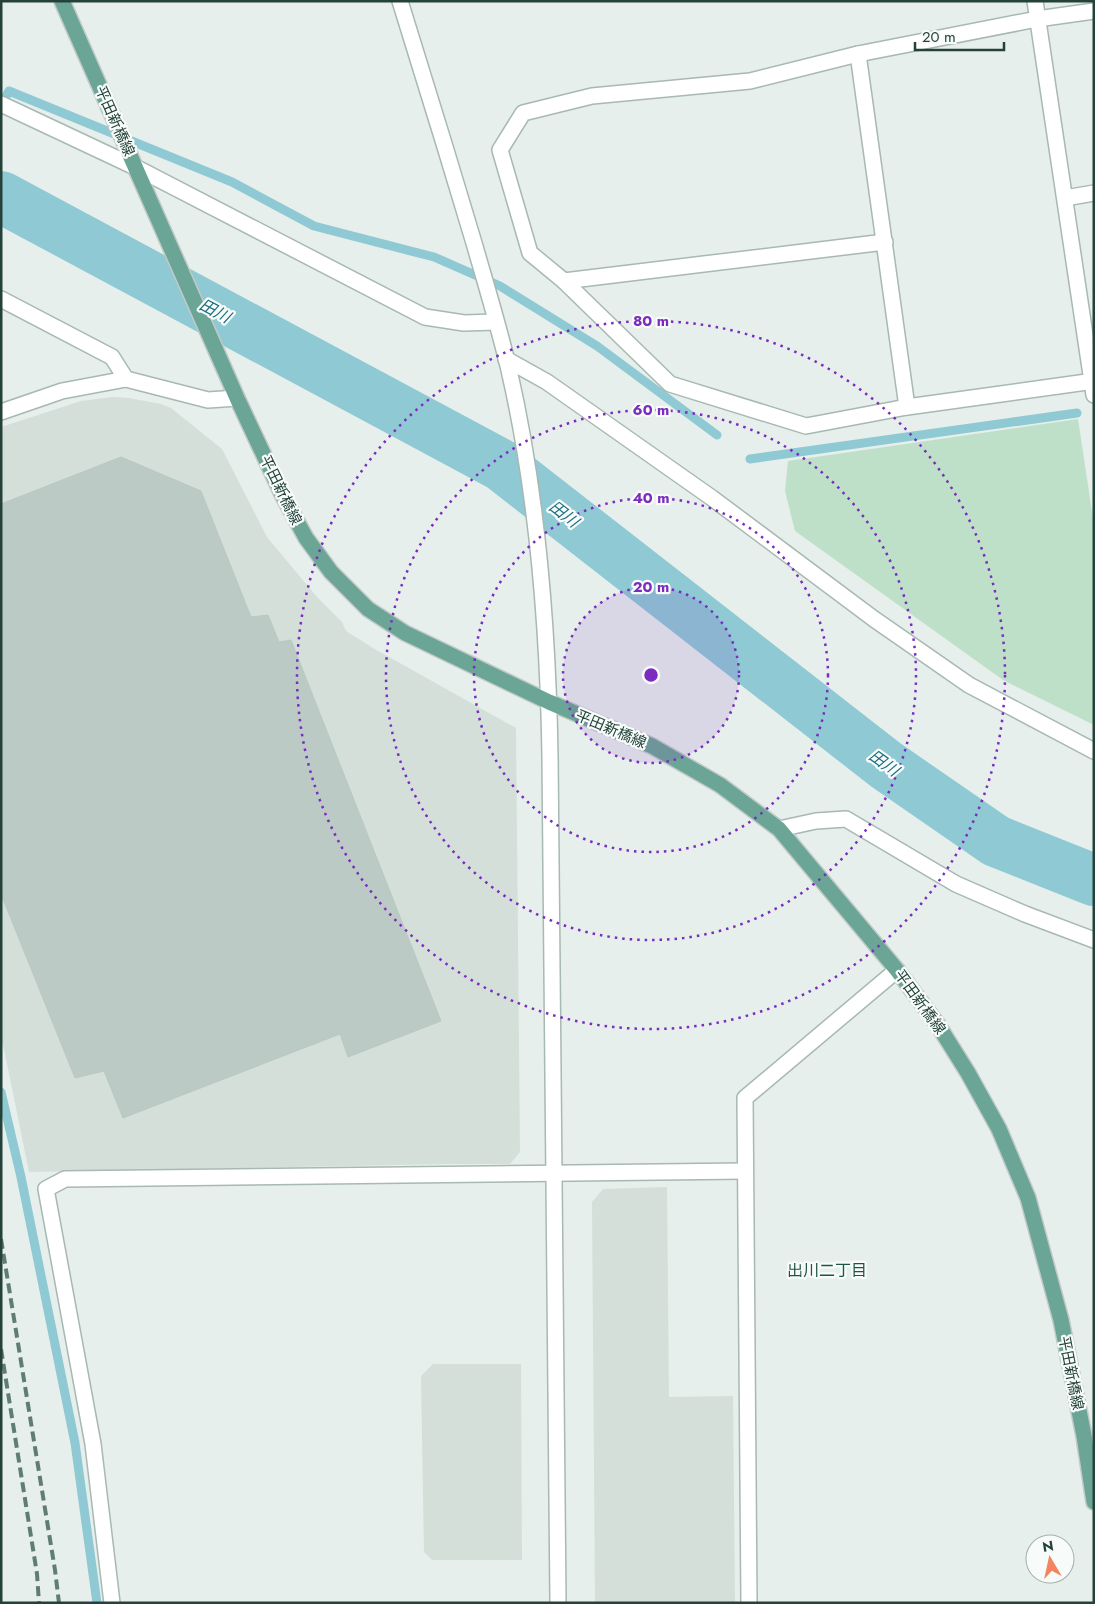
<svg xmlns="http://www.w3.org/2000/svg" width="1095" height="1604" viewBox="0 0 1095 1604" font-family="Jost,'Noto Sans JP',sans-serif">
  <rect width="100%" height="100%" fill="#e6efeb"/>
  <g fill="#d4dfda">
    <path d="M112 397 129 398 161 404 171 408 222 449 267 537 317 597 342 622 346 631 373 648 516 728 520 1152 510 1164H448L29 1172 4 1049 1 1041V427L81 401Z"/>
    <path d="M667 1187 669 1397 733 1396 735 1603H595L592 1202 603 1189Z"/>
    <path d="M433 1364H521L522 1560H432L424 1552 421 1376Z"/>
  </g>
  <path fill="#bfe0c8" d="M1078 419 1094 525V725L1003 680 795 531 785 491 788 461Z"/>
  <g fill="none" stroke-linecap="round" stroke-linejoin="round">
    <g stroke="#8ec9d4" stroke-width="9">
      <path d="M1 105 9 91 232 182 314 226 434 257 500 286 597 346 717 435"/>
      <path d="M750 459 1077 413"/>
      <path d="M1 1092 21 1177 75 1443 97 1603"/>
    </g>
    <path stroke="#8ec9d4" stroke-width="52" d="M1 197 501 465 886 765 996 841 1094 880"/>
  </g>
  <path fill="#bbcac4" stroke="#b8c9c2" d="M121 457 201 491 251 617 268 615 279 642 291 640 441 1021 348 1057 340 1034 123 1118 104 1071 75 1078 1 894V504Z"/>
  <g fill="none" stroke-linecap="round" stroke-linejoin="round">
    <defs>
      <g id="minor">
        <path d="M400 1C425 82 450 162 474 243 486 285 499 327 509 370 538 496 548 627 550 756L558 1603"/>
        <path d="M1035 1 1094 395"/>
        <path d="M858 54 907 407 1094 381"/>
        <path d="M1 104 135 167 425 317 464 323 496 322"/>
        <path d="M1065 198 1094 193"/>
        <path d="M885 242 564 281 530 253 500 150 523 113 592 96 750 81 858 54 1037 19 1094 11"/>
        <path d="M564 281 670 384 806 426 907 407"/>
        <path d="M1 299 112 357 126 379"/>
        <path d="M506 359 547 382 712 498 874 619 969 685 1094 751"/>
        <path d="M1 412 62 391 126 379 208 400 237 398"/>
        <path d="M779 829 816 821 846 819 956 884 1025 914 1094 940"/>
        <path d="M112 1603 93 1444 46 1189 65 1179 745 1171"/>
        <path d="M749 1603 745 1098 897 970"/>
      </g>
      <path id="major" d="M62 1 237 398 283 496 306 538 331 572 368 609 405 633 549 702 652 746 720 785 779 829 897 970 938 1025 968 1073 999 1129 1028 1198 1061 1320 1084 1436 1094 1502"/>
    </defs>
    <use href="#minor" stroke="#a8b8b2" stroke-width="18"/>
    <use href="#major" stroke="#c2cac8" stroke-width="18"/>
    <use href="#minor" stroke="#fff" stroke-width="15"/>
    <use href="#major" stroke="#6aa596" stroke-width="15"/>
    <g stroke="#5f7d75" stroke-width="4" stroke-dasharray="10 5" stroke-linecap="butt">
      <path d="M1 1239 55 1570 59 1603"/>
      <path d="M1 1349 37 1574 39 1603"/>
    </g>
  </g>
  <circle cx="651" cy="675" r="88" fill="#7b2cbf" fill-opacity=".12"/>
  <g fill="none" stroke="#7b2cbf" stroke-width="2.5" stroke-dasharray="2.5 5">
    <circle cx="651" cy="675" r="88"/>
    <circle cx="651" cy="675" r="177"/>
    <circle cx="651" cy="675" r="265"/>
    <circle cx="651" cy="675" r="354"/>
  </g>
  <g text-anchor="middle" dominant-baseline="central" stroke-width="4.5" stroke-linejoin="round" paint-order="stroke">
    <g font-size="15" fill="#24423a" stroke="#f7fbf9">
      <text transform="translate(115 121) rotate(66)">平田新橋線</text>
      <text transform="translate(281 490) rotate(64)">平田新橋線</text>
      <text transform="translate(611 729) rotate(23)">平田新橋線</text>
      <text transform="translate(920 1002) rotate(54)">平田新橋線</text>
      <text transform="translate(1071 1373) rotate(79)">平田新橋線</text>
    </g>
    <g font-size="16" font-style="italic" fill="#1c6f80" stroke="#f7fbf9">
      <text transform="translate(215 311) rotate(28)">田川</text>
      <text transform="translate(564 514) rotate(38)">田川</text>
      <text transform="translate(884 763) rotate(36)">田川</text>
    </g>
    <g font-size="16" fill="#1f5548" stroke="#f7fbf9">
      <text x="827" y="1270">出川二丁目</text>
    </g>
  </g>
  <circle cx="651" cy="675" r="8" fill="#7b2cbf" stroke="#f7fbf9" stroke-width="2.5"/>
  <g font-size="15" text-anchor="middle" font-weight="bold" fill="#7b2cbf" stroke="#f7fbf9" stroke-width="4.5" stroke-linejoin="round" paint-order="stroke">
    <text x="651" y="326">80 m</text>
    <text x="651" y="415">60 m</text>
    <text x="651" y="503">40 m</text>
    <text x="651" y="592">20 m</text>
  </g>
  <rect width="1095" height="1604" fill="none" stroke="#24423a" stroke-width="5"/>
  <g transform="translate(1050 1559) rotate(351)"><circle r="24" fill="#f7fbf9" stroke="#a3b1ad"/>
  <path d="M0-4L9 19L0 12L-9 19Z" fill="#f4845f"/>
  <text y="-8" font-size="14" font-weight="bold" text-anchor="middle" fill="#24423a">N</text>
  </g>
  <path d="M915 42v8h89v-8" fill="none" stroke="#24423a" stroke-width="2.5"/>
  <text x="922" y="42" font-size="15" fill="#24423a" stroke="#f7fbf9" stroke-width="4" paint-order="stroke">20 m</text>
</svg>
